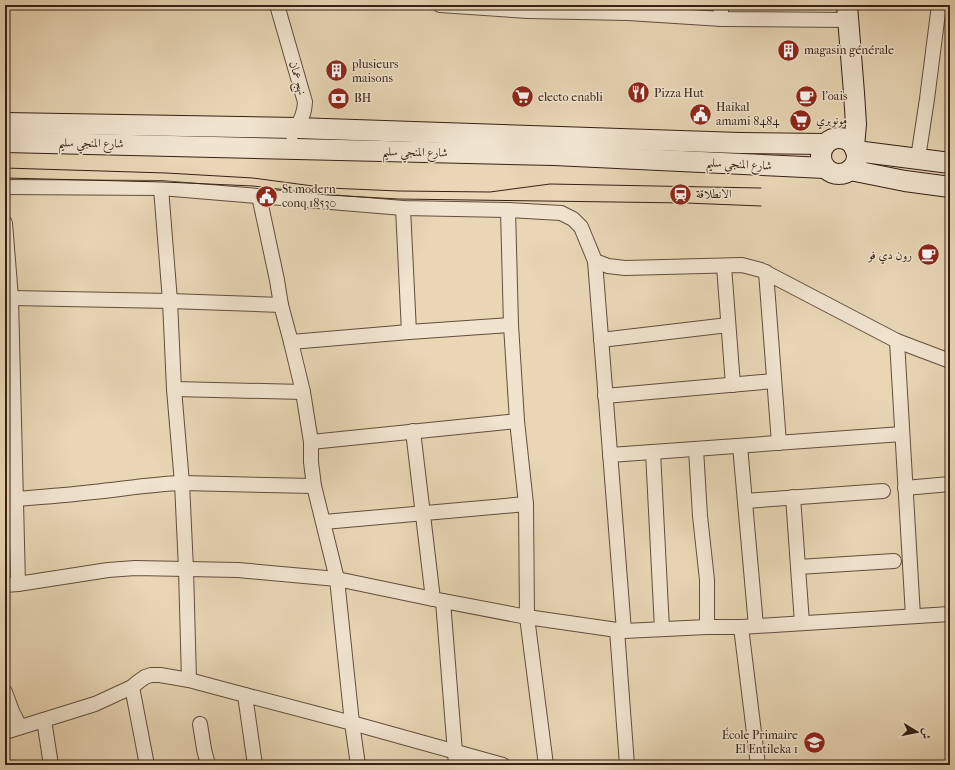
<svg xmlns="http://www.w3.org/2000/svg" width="955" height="770" viewBox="0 0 955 770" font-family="'IM FELL French Canon',Amiri,serif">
  <rect width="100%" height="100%" fill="#e8d6b5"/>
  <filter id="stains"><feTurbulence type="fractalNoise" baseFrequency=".005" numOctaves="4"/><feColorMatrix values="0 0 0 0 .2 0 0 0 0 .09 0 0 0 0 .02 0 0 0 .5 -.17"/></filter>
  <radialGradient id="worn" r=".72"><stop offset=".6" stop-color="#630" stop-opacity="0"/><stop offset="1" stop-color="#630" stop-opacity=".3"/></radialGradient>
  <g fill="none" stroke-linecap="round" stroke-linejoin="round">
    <defs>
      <g id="street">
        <path d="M277 5 305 102C304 117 300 121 292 134"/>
        <path d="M440 5 528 11 628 13 722 19 849 20"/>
        <path d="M720 5 722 19"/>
        <path d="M918 158 927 99 939 5"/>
        <path d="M5 187 161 188 403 208 508 210 561 213 573 219 581 227 595 261 608 266 625 268 742 265 761 270 897 341 950 361"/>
        <path d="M161 188 170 301 174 389 182 483 186 569 189 680"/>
        <path d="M259 196 277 280 281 305 291 342 303 392 311 442V462L314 486 337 579 352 723 358 765"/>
        <path d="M403 208 409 332"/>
        <path d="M508 210 511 325 517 421 526 504 527 617 546 765"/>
        <path d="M5 223 11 298 18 584"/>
        <path d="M595 261 624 631"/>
        <path d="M724 266 733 385"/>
        <path d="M766 272 779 443"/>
        <path d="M11 298 170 301 281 305"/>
        <path d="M601 340 728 325"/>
        <path d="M897 341 913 616"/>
        <path d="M291 342 409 332 511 325"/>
        <path d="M174 389 303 392"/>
        <path d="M605 396 774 381"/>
        <path d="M413 431 433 599"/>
        <path d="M311 442 517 421"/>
        <path d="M740 446 756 626"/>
        <path d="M696 449 700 516 707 580V627"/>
        <path d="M653 452 662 629"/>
        <path d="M610 455 902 434"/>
        <path d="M905 488 950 484"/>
        <path d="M793 497 802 623"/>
        <path d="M16 499C42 497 68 495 93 492 123 489 152 484 182 483L314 486"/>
        <path d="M745 501 883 491"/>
        <path d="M324 522 526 504"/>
        <path d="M798 567 894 561"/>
        <path d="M5 585 18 584 108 570 135 568 238 570 337 579 433 599 527 617 624 631 707 627H741L950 614"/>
        <path d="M443 601 456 765"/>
        <path d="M741 627 758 765"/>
        <path d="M617 630 627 765"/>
        <path d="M132 687 147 765"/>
        <path d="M5 692 12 711 20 727"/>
        <path d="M245 695 352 723 503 765"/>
        <path d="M44 720 51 765"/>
        <path d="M200 724 204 749 208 765"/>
        <path d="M5 732 95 704 132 687 138 682 145 677 151 675H160L189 680 245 695 255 765"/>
      </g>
      <g id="secondary">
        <path d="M847 5 854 93 856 124 854 147"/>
        <path d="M5 123 296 128 740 143 825 144"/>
        <circle cx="839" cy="156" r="18"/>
        <path d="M5 142 554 155 825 168"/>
        <path d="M856 151 950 163"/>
        <path d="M850 170 905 181 950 187"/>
      </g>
    </defs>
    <use href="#street" stroke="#624e3d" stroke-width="16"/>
    <use href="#secondary" stroke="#362015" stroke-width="22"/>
    <use href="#street" stroke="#f0e4cf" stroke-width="14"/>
    <use href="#secondary" stroke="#f0e4cf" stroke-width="20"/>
    <g stroke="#362015" stroke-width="1">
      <path d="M5 168 166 173 253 178 328 188 399 191 490 192 550 184 761 188"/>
      <path d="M5 178 164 182 253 186 328 195 398 199 686 203 761 206"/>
    </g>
  </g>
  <defs>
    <symbol id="building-disc" viewBox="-11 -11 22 22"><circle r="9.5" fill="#8f2418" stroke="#f0e4cf"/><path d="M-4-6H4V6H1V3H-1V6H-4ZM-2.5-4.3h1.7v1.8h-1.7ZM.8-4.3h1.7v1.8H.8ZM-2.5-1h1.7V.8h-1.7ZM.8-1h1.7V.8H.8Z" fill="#fff"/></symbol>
    <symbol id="restaurant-disc" viewBox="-11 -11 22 22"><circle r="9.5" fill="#8f2418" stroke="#f0e4cf"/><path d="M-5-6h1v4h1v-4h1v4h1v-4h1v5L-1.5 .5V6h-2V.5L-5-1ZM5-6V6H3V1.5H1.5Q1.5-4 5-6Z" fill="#fff"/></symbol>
    <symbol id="cafe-disc" viewBox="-11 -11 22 22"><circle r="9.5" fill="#8f2418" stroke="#f0e4cf"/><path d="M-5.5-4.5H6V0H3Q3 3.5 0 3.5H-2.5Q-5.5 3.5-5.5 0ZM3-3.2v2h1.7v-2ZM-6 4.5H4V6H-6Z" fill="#fff"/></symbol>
    <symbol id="supermarket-disc" viewBox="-11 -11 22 22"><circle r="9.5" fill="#8f2418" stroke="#f0e4cf"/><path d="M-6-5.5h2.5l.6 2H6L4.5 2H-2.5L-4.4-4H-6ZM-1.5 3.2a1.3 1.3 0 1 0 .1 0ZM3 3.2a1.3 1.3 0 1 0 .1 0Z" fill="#fff"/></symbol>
    <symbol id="bank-disc" viewBox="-11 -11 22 22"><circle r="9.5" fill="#8f2418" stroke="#f0e4cf"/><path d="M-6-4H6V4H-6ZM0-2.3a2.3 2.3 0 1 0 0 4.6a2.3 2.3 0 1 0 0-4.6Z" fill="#fff"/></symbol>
    <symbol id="civic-disc" viewBox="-11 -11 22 22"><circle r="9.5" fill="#8f2418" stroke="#f0e4cf"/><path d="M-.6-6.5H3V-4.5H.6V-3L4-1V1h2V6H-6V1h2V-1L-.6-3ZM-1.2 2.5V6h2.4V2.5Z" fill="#fff"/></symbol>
    <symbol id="station-disc" viewBox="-11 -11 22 22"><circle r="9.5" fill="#8f2418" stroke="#f0e4cf"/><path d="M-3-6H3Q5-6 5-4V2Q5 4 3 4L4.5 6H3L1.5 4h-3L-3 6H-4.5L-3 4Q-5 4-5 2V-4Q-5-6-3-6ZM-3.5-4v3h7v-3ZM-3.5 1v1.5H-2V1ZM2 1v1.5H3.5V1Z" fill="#fff"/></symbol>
    <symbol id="school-disc" viewBox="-11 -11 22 22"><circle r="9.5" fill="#8f2418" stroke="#f0e4cf"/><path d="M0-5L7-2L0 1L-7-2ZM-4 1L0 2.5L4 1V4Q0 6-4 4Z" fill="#fff"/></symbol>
  </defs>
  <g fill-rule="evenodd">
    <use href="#building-disc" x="776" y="38" width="25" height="25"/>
    <use href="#building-disc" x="324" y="58" width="25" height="25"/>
    <use href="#restaurant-disc" x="626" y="80" width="25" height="25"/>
    <use href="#cafe-disc" x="794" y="84" width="25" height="25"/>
    <use href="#supermarket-disc" x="510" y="84" width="25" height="25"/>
    <use href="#bank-disc" x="326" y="86" width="25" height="25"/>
    <use href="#civic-disc" x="688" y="102" width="25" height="25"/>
    <use href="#supermarket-disc" x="788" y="108" width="25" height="25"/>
    <use href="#station-disc" x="668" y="182" width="25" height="25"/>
    <use href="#civic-disc" x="254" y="184" width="25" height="25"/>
    <use href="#cafe-disc" x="916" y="242" width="25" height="25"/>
    <use href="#school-disc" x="802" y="730" width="25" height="25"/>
  </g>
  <g text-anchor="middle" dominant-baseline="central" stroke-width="3" stroke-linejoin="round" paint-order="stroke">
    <g font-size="12" fill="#362015" stroke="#f0e4cf" text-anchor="start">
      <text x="804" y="50">magasin générale</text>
      <text x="352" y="64">plusieurs<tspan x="352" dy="14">maisons</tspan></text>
      <text x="654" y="93">Pizza Hut</text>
      <text x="822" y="96">l'oais</text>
      <text x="538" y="97">electo enabli</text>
      <text x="354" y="98">BH</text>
      <text x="716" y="107">Haikal<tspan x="716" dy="14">amami 8484</tspan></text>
      <text x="816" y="120">مونوبري</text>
      <text x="282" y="189">St modern<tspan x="282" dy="14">conq 18530</tspan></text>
      <text x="696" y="194">الانطلاقة</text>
      <text x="912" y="255" text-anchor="end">رون دي فو</text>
      <text x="798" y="735" text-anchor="end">École Primaire<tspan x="798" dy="14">El Entileka 1</tspan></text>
    </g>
    <g font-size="12" fill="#362015" stroke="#f0e4cf">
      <text transform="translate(298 78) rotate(74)">نهج عمان</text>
      <text transform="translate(91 143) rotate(1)">شارع المنجي سليم</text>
      <text transform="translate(415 152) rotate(1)">شارع المنجي سليم</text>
      <text transform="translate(739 164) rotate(3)">شارع المنجي سليم</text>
    </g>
  </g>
  <rect width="955" height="770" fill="none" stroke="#e8d6b5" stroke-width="20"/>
  <rect x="6" y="6" width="943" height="758" fill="none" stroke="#362015" stroke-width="2"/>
  <rect x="10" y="10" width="935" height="750" fill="none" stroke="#362015"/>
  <g transform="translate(917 732) rotate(100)" stroke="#f0e4cf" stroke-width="3" paint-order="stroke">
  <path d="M0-3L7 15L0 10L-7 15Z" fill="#362015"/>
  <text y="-6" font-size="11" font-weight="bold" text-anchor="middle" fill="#362015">ش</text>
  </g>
  <rect width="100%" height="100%" filter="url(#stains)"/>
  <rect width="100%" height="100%" fill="url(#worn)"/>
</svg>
